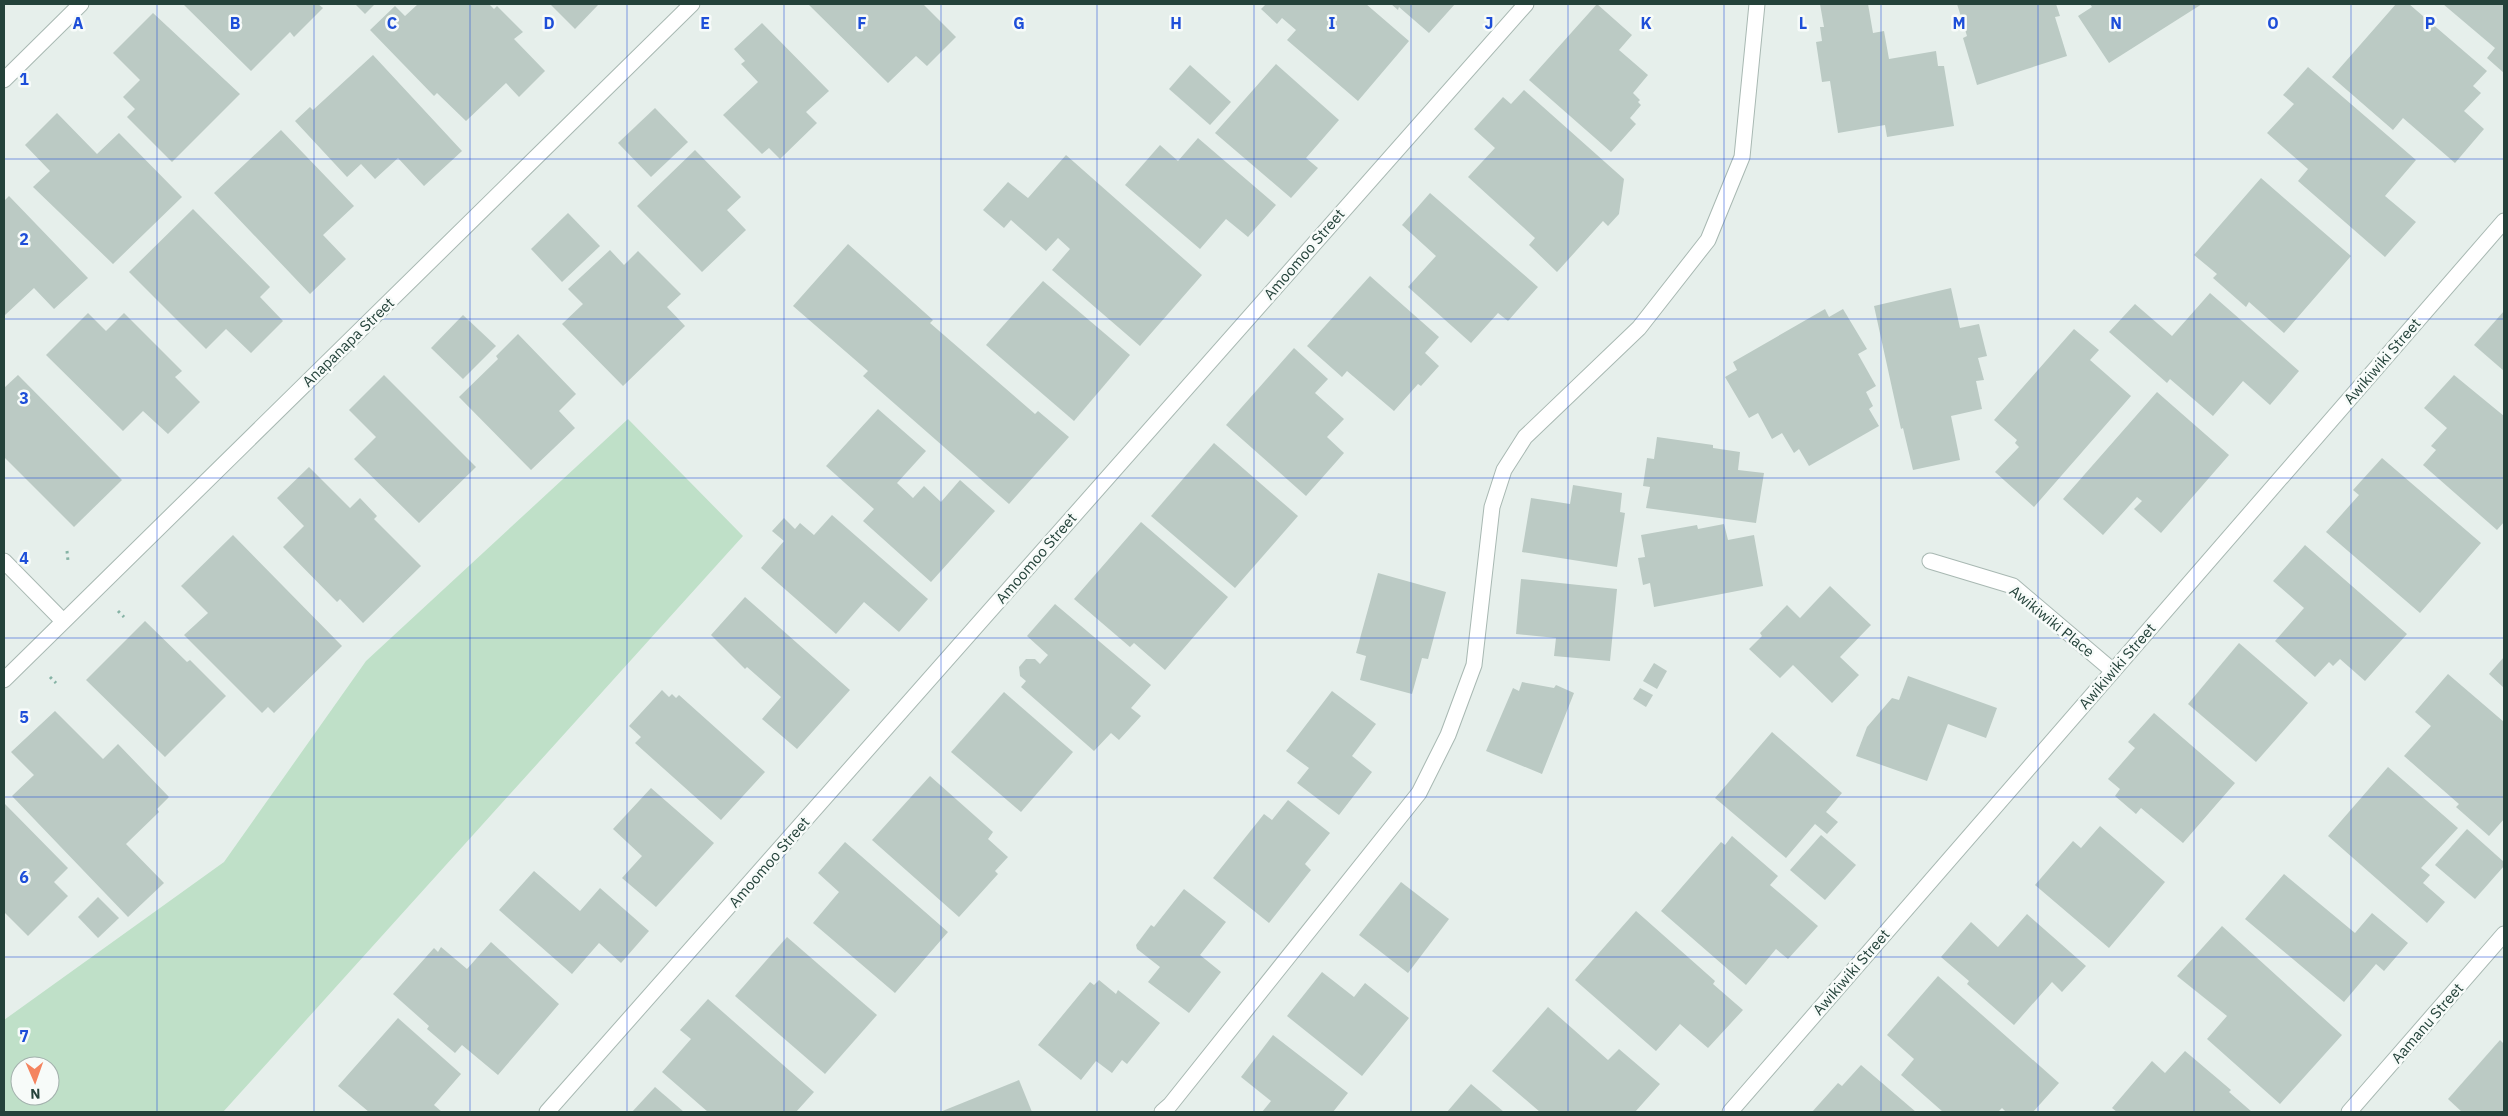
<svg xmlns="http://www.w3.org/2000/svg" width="2508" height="1116" viewBox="0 0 2508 1116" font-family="'IBM Plex Sans',sans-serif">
  <rect width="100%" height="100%" fill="#e6efeb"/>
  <path fill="#bfe0c8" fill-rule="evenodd" d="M628 419 743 536 223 1112H4V1020L224 862 366 661ZM20 1066H50V1096H20Z"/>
  <g fill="#bbcac4">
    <path d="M183 4H318L323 8 294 37 290 32 251 71Z"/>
    <path d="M355 4H375L365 14Z"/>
    <path d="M418 4H489L494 9 497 6 523 32 514 39 545 71 519 97 506 83 466 121 437 93 434 96 370 30 395 6 405 16Z"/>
    <path d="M550 4H599L575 29Z"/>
    <path d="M808 4H923L956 37 927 66 916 56 888 83Z"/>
    <path d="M1266 4H1366L1409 41 1358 101 1287 40 1296 30 1282 18 1277 24 1261 9Z"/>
    <path d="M1391 4H1455L1429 33 1399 7 1398 10Z"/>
    <path d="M1597 4 1632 35 1619 50 1648 75 1633 93 1640 100 1638 102 1641 105 1630 118 1636 124 1611 152 1529 80Z"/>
    <path d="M1820 4H1868L1873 33 1884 31 1889 59 1936 51 1938 66H1944L1954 126 1887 137 1885 125 1838 133 1830 81 1822 82 1816 42 1822 41 1820 27H1824Z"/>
    <path d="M1957 4H2056L2060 16 2055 17 2067 56 1977 85 1963 38 1967 36Z"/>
    <path d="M2090 4H2202L2109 63 2078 16 2092 7Z"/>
    <path d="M2396 4H2409L2487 71 2473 86 2481 93 2464 111 2484 129 2455 163 2403 118 2393 130 2332 77Z"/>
    <path d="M2443 4H2504V73L2487 58 2495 48Z"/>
    <path d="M153 13 240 94 172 162 127 117 135 109 123 97 140 80 113 53Z"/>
    <path d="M762 23 829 91 806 112 817 123 780 159 769 148 762 154 723 115 758 82 741 64 745 61 734 49Z"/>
    <path d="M373 55 462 151 424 186 398 158 375 179 361 164 347 177 295 121 310 107 313 110Z"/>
    <path d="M1276 64 1339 120 1306 158 1318 168 1291 198 1215 133Z"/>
    <path d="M1190 65 1231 102 1210 125 1169 89Z"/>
    <path d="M2308 67 2416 160 2385 196 2416 222 2385 257 2298 181 2308 169 2267 133 2294 104 2283 95Z"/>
    <path d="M1524 90 1624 179 1619 214 1608 226 1603 221 1557 272 1529 245 1535 238 1468 177 1495 148 1474 129 1503 97 1511 104Z"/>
    <path d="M655 108 688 142 651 177 618 143Z"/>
    <path d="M57 113 97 154 119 133 182 197 113 264 33 187 50 171 25 145Z"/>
    <path d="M281 130 354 206 323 235 346 259 310 294 214 193Z"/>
    <path d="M1198 138 1276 205 1248 237 1226 219 1200 249 1125 185 1160 145 1178 161Z"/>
    <path d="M695 150 741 197 727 210 746 230 702 272 637 206Z"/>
    <path d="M1066 155 1202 275 1140 346 1052 270 1070 249 1058 238 1046 251 1011 220 1004 228 983 210 1008 182 1028 198Z"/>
    <path d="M2261 178 2351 256 2284 333 2249 302 2246 307 2213 278 2217 274 2194 255Z"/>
    <path d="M1430 193 1538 287 1508 321 1498 313 1471 343 1408 287 1436 256 1402 225Z"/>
    <path d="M9 196 88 278 54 309 34 288 5 315 4 314V201Z"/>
    <path d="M193 209 270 287 260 297 283 321 251 353 226 329 206 349 129 272Z"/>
    <path d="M568 213 600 246 562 282 531 249Z"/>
    <path d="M848 244 933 320 930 323 1035 414 1038 411 1069 437 1009 504 863 376 868 371 793 306Z"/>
    <path d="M610 250 624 265 638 251 681 294 667 307 685 326 623 386 562 324 583 304 568 289Z"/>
    <path d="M1370 276 1439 337 1425 353 1439 366 1421 386 1418 384 1394 411 1347 371 1342 377 1307 346Z"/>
    <path d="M1043 281 1130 355 1074 421 986 345Z"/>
    <path d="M1951 288 1960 328 1979 324 1987 356 1978 358 1984 380 1976 381 1982 409 1951 416 1960 460 1913 470 1903 428 1901 429 1874 306Z"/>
    <path d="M2210 293 2299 371 2270 405 2243 381 2213 416 2170 379 2167 383 2109 332 2135 304 2172 336Z"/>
    <path d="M1825 309 1829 317 1843 309 1867 349 1858 354 1876 386 1866 392 1873 406 1869 409 1879 426 1809 466 1799 449 1794 453 1782 433 1772 439 1758 413 1749 418 1725 377 1737 370 1733 362Z"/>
    <path d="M2504 311V371L2474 345Z"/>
    <path d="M88 313 106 331 124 313 182 371 175 377 200 402 168 434 143 411 123 431 46 355Z"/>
    <path d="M463 315 496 346 463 379 431 348Z"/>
    <path d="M2074 329 2099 350 2090 360 2131 396 2034 507 1995 472 2019 447 2015 443 2017 440 1994 420Z"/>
    <path d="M518 334 576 394 559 411 575 428 531 470 459 397 498 359 496 356Z"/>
    <path d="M1294 348 1328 379 1315 393 1344 419 1327 437 1344 453 1306 496 1226 425Z"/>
    <path d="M18 375 122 480 74 527 4 457V388Z"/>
    <path d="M384 375 476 467 419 523 354 459 376 437 349 410Z"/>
    <path d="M2454 375 2504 416V522L2497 530 2423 465 2436 450 2431 446 2447 428 2424 408Z"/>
    <path d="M2157 392 2229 455 2161 533 2134 509 2142 501 2137 497 2103 535 2063 499Z"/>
    <path d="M878 409 926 451 897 483 913 498 924 486 941 502 960 480 995 511 931 582 863 521 874 509 826 466Z"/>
    <path d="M1657 437 1713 445V448L1740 452 1738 470 1764 473 1756 523 1646 508 1650 487 1643 486 1647 458 1654 459Z"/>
    <path d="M1214 443 1298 516 1235 588 1151 516Z"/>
    <path d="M2382 458 2481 543 2420 613 2326 532 2359 495 2353 490Z"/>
    <path d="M309 467 350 508 360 498 377 516 374 519 421 566 363 623 340 599 337 602 283 547 304 526 277 498Z"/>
    <path d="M1573 485 1622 493 1620 512 1625 513 1617 567 1522 552 1531 498 1570 504Z"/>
    <path d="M832 515 928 599 899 632 864 602 836 634 761 568 784 541 772 531 784 518 795 529 800 523 814 535Z"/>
    <path d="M1141 522 1228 597 1165 670 1134 643 1130 647 1074 599Z"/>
    <path d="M1724 524 1728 540 1754 535 1763 586 1654 607 1650 583 1643 585 1638 558 1645 557 1641 535 1697 525 1698 529Z"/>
    <path d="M233 535 342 646 274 713 268 707 262 713 184 635 208 613 181 586Z"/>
    <path d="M2305 545 2407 634 2365 681 2340 659 2333 666 2329 662 2315 677 2275 641 2304 608 2273 581Z"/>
    <path d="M1378 573 1446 592 1428 659 1422 658 1412 694 1360 680 1366 656 1356 653Z"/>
    <path d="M1521 579 1617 589 1610 661 1554 656 1556 638 1516 634Z"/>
    <path d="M1830 586 1871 625 1840 657 1859 675 1832 703 1793 665 1780 678 1749 649 1762 636 1760 633 1787 605 1800 618Z"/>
    <path d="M745 597 850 690 797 749 762 719 781 697 747 667 745 669 711 635Z"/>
    <path d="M1055 604 1151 685 1131 708 1141 716 1119 740 1111 733 1094 751 1021 687 1026 681 1020 676 1019 667 1026 659H1035L1040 664 1048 655 1027 636Z"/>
    <path d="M145 621 187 662 190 660 226 696 165 757 86 680Z"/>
    <path d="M2239 643 2308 703 2256 762 2188 704Z"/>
    <path d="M2504 657V688L2489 674Z"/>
    <path d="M1654 663 1667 671 1657 689 1643 681Z"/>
    <path d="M2448 674 2504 722V819L2489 836 2456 807 2459 804 2404 756 2431 726 2415 712Z"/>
    <path d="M1908 676 1997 708 1986 738 1948 724 1927 781 1856 756 1867 727 1892 698 1899 700Z"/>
    <path d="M1522 682 1554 688 1556 685 1574 693 1542 774 1486 751 1513 688 1519 691Z"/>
    <path d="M1640 688 1653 695 1646 707 1633 699Z"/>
    <path d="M662 690 669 697 672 694 676 698 679 695 765 772 721 820 635 743 641 737 629 726Z"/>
    <path d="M1332 691 1376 724 1352 756 1372 772 1339 815 1297 783 1309 768 1286 751Z"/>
    <path d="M1004 692 1073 752 1021 812 951 752Z"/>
    <path d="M55 711 103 759 118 744 169 797 157 809 159 812 126 844 164 883 128 917 12 796 34 775 11 752Z"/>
    <path d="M2154 713 2235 783 2183 843 2141 808 2136 814 2115 796 2120 789 2108 779 2135 748 2128 742Z"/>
    <path d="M1772 732 1842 793 1826 812 1838 822 1827 834 1815 824 1786 858 1715 798Z"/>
    <path d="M2388 767 2458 828 2421 868 2430 875 2423 883 2445 902 2427 923 2328 836Z"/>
    <path d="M930 776 993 832 988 839 1008 857 995 871 998 874 959 917 872 840Z"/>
    <path d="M651 788 714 843 656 907 622 878 642 856 613 829Z"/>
    <path d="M1288 800 1330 833 1305 864 1311 870 1269 923 1213 878 1264 814 1272 820Z"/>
    <path d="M4 803 68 868 54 882 68 896 28 936 4 912Z"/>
    <path d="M2100 826 2165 882 2109 948 2035 885 2073 841 2081 848Z"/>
    <path d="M2467 829 2504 862V866L2475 899 2435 865Z"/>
    <path d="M1821 835 1856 865 1825 900 1790 870Z"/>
    <path d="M1732 836 1778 876 1770 885 1818 926 1788 959 1776 949 1746 985 1661 911 1721 842 1725 845Z"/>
    <path d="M845 842 948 932 895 993 813 923 839 892 818 873Z"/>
    <path d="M534 871 580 911 600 888 649 931 621 963 599 943 572 974 499 910Z"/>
    <path d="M2284 874 2355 933 2372 913 2408 943 2384 971 2376 964 2344 1002 2245 919Z"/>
    <path d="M1401 882 1449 919 1408 973 1359 935Z"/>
    <path d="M1184 889 1226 922 1200 955 1221 972 1189 1013 1148 982 1160 967 1137 949 1136 945 1151 925 1154 927Z"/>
    <path d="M98 897 119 918 98 938 78 917Z"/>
    <path d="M1636 911 1715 981 1713 984 1743 1010 1708 1048 1680 1024 1656 1051 1575 980Z"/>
    <path d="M2027 914 2086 966 2062 992 2052 982 2014 1025 1967 984 1969 981 1941 957 1971 922 1998 947Z"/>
    <path d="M2222 926 2342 1035 2280 1104 2207 1039 2227 1016 2177 976Z"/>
    <path d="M787 937 877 1015 825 1074 735 996Z"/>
    <path d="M491 942 559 1004 498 1075 462 1045 455 1053 427 1029 429 1026 393 994 434 948 438 952 441 947 467 969Z"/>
    <path d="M1322 972 1354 997 1365 983 1409 1018 1362 1076 1287 1016Z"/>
    <path d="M1938 976 2059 1083 2033 1112H2006L2002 1108 1998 1112H1943L1901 1075 1914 1059 1887 1035Z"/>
    <path d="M1099 980 1116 994 1118 990 1160 1023 1127 1064 1122 1060 1112 1073 1096 1061 1081 1080 1038 1045 1090 982 1094 985Z"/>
    <path d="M708 999 814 1092 796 1112H708L662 1072 691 1039 680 1030Z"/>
    <path d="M1548 1007 1608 1060 1619 1049 1660 1084 1635 1112H1540L1492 1071Z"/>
    <path d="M398 1018 461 1074 434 1105 442 1112H369L338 1086Z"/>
    <path d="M1273 1035 1348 1093 1333 1112H1262L1271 1101 1241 1077Z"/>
    <path d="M2500 1040 2504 1044V1112H2462L2448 1099Z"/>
    <path d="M2185 1051 2231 1090 2229 1092 2252 1112H2117L2112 1108 2152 1061 2165 1073Z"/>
    <path d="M1861 1065 1916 1112H1812L1838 1083 1842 1086Z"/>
    <path d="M1019 1080 1032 1112H940Z"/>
    <path d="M1471 1084 1504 1112H1447Z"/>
    <path d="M655 1087 684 1112H632Z"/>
  </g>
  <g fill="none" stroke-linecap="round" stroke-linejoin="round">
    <defs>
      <path id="lane" d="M1162 1112 1170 1105 1419 793 1448 735 1474 665 1492 507 1504 470 1525 437 1639 328 1708 240 1742 157 1757 4"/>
      <g id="street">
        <path d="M4 80 81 4"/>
        <path d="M4 561 63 621"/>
        <path d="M1930 561 2013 586 2113 671"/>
        <path d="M4 680 692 4"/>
        <path d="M547 1112 1526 4"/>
        <path d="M1730 1112 2504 221"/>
        <path d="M2349 1112 2504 934"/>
      </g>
    </defs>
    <use href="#lane" stroke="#a8b8b2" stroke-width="17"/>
    <use href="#street" stroke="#a8b8b2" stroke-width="17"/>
    <g stroke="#86b3a5" stroke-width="3" stroke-dasharray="2.5 4" stroke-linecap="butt">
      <path d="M67 551 68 561"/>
      <path d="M118 611 124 617"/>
      <path d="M50 677 56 683"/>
    </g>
    <use href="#lane" stroke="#fff" stroke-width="15"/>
    <use href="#street" stroke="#fff" stroke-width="15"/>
  </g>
  <path fill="none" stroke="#1d4ed8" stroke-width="1" stroke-opacity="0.55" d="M157 4V1112M314 4V1112M470 4V1112M627 4V1112M784 4V1112M941 4V1112M1097 4V1112M1254 4V1112M1411 4V1112M1568 4V1112M1724 4V1112M1881 4V1112M2038 4V1112M2194 4V1112M2351 4V1112M4 159H2504M4 319H2504M4 478H2504M4 638H2504M4 797H2504M4 957H2504"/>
  <g text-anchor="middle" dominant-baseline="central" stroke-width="5" stroke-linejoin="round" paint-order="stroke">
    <g font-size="15" fill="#24423a" stroke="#f7fbf9">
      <text transform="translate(1304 254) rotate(-49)">Amoomoo Street</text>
      <text transform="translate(348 342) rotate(-44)">Anapanapa Street</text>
      <text transform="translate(2382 361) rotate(-49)">Awikiwiki Street</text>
      <text transform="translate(1036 558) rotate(-49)">Amoomoo Street</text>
      <text transform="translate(2052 621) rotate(39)">Awikiwiki Place</text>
      <text transform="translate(2117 666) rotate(-49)">Awikiwiki Street</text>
      <text transform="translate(769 862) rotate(-49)">Amoomoo Street</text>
      <text transform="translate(1851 972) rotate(-49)">Awikiwiki Street</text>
      <text transform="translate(2427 1023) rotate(-49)">Aamanu Street</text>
    </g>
  </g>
  <g font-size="16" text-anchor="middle" font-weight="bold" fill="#1d4ed8" stroke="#f7fbf9" stroke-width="5" stroke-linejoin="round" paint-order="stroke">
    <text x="78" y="29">A</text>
    <text x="235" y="29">B</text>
    <text x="392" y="29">C</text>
    <text x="549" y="29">D</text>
    <text x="705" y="29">E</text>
    <text x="862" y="29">F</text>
    <text x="1019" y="29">G</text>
    <text x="1176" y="29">H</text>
    <text x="1332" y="29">I</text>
    <text x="1489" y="29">J</text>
    <text x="1646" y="29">K</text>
    <text x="1803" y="29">L</text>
    <text x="1959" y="29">M</text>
    <text x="2116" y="29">N</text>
    <text x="2273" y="29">O</text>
    <text x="2430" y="29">P</text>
    <text x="24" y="85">1</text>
    <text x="24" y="245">2</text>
    <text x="24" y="404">3</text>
    <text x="24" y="564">4</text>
    <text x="24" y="723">5</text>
    <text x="24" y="883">6</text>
    <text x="24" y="1042">7</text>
  </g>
  <rect width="2508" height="1116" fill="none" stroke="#24423a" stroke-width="10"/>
  <g transform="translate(35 1081) rotate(178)"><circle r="24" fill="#f7fbf9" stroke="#a3b1ad"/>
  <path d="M0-4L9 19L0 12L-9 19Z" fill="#f4845f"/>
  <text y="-8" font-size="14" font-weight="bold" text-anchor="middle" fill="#24423a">N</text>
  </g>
</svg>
